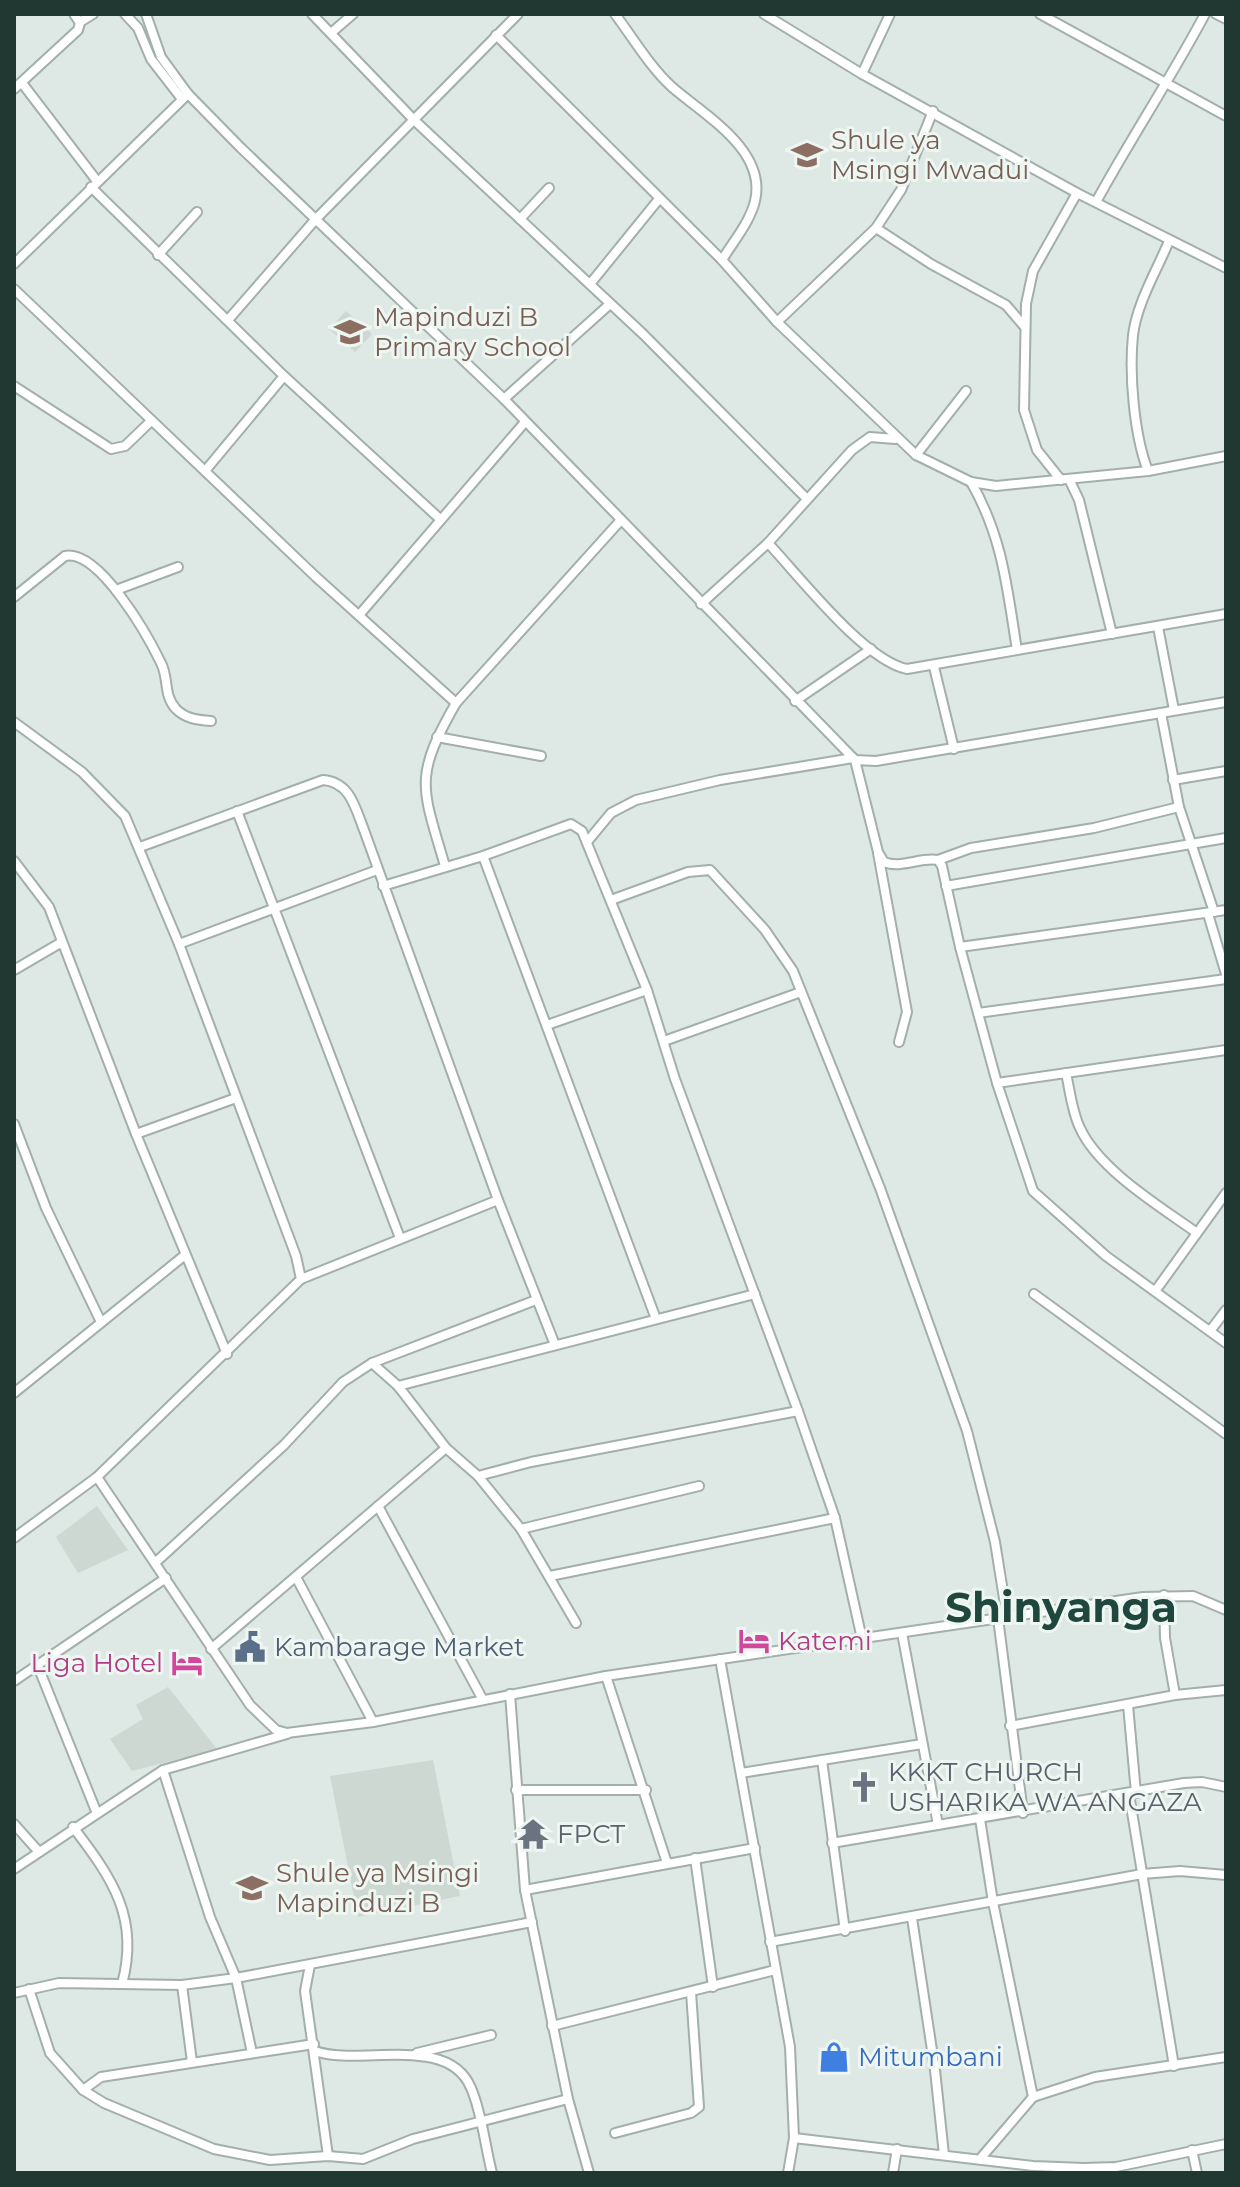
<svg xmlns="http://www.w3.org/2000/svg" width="1240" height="2187" viewBox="0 0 1240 2187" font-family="Montserrat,sans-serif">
  <rect width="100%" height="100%" fill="#dee8e4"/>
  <g fill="#cdd8d3">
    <path d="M346 311 372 334 355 352 329 329Z"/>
    <path d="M97 1506 128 1550 78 1573 56 1537Z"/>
    <path d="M168 1687 217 1749 132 1771 110 1739 143 1719 136 1705Z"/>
    <path d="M433 1760 460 1896 358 1917 330 1776Z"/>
  </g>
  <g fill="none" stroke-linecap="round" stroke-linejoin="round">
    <defs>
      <g id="street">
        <path d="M125 14 138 28 151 59 182 99"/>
        <path d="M146 14 161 57 188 94 241 148 504 399 855 760 876 761 1226 702"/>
        <path d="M312 14 414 120 643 334 807 499"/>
        <path d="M615 14C633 38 650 67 672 87 704 115 767 150 755 201 750 222 733 242 722 260"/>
        <path d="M764 14 862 74 1077 193 1226 268"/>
        <path d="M1040 14 1226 116"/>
        <path d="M1216 14 1226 19"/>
        <path d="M80 22 93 14"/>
        <path d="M331 33 353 14"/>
        <path d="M496 35 722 260 777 322 916 455 971 482 996 486 1148 471 1226 456"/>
        <path d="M862 74 890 14"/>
        <path d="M22 83 97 181"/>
        <path d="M14 89 78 30 80 23 74 14"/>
        <path d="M91 187 284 376 440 519"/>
        <path d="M1096 202C1131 138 1171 78 1205 14"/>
        <path d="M520 219 549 188"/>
        <path d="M876 228 931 264 1006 305 1024 326"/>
        <path d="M158 255 197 212"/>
        <path d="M14 264 188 94"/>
        <path d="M590 284 659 199"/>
        <path d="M14 289 316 577 456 703"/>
        <path d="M228 320 315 220 518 14"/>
        <path d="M777 322 876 228 901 190 933 111"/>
        <path d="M14 386 111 449 125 446 151 421"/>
        <path d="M504 399 610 304"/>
        <path d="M916 455 966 391"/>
        <path d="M205 471 284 376"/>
        <path d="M1148 471C1134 435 1129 374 1133 335 1137 303 1157 270 1169 241"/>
        <path d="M1069 479 1079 500 1112 634"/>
        <path d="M1061 480 1037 450 1024 410 1026 304 1033 271 1077 193"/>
        <path d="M971 482C1003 538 1007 588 1017 650"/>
        <path d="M768 543C800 577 864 660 907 669L1226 614"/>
        <path d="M116 590 178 567"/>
        <path d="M14 597 65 556C99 549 148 636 161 663 169 678 163 695 176 709 186 719 198 720 211 721"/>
        <path d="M701 604 768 543 852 450 870 437 895 439"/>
        <path d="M360 614 525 422"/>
        <path d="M1158 627 1174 710"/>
        <path d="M934 667 954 749"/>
        <path d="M795 701 871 649"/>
        <path d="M1161 713 1179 807 1214 912"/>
        <path d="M14 722 82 772 125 816 179 944 296 1256 301 1279 97 1477 14 1538"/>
        <path d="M437 737 541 756"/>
        <path d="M855 760 878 852 884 862C901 869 920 857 938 860L942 866 960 947 997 1083 1033 1191 1106 1256 1226 1343"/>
        <path d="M1173 780 1226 771"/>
        <path d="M237 811 400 1238"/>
        <path d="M587 842 611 813 636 800 720 780 853 758"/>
        <path d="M140 847 323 780C350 782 355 807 364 830L498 1200 555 1345"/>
        <path d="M878 853 907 1012 899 1042"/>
        <path d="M483 856 656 1319"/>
        <path d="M938 860 971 848 1094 828 1179 807"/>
        <path d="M14 861 49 907 136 1134 227 1354"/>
        <path d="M445 866C422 787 413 778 456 703L621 520"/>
        <path d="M383 886 483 856 571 824 582 831 647 990 675 1079 798 1411 835 1518 862 1639"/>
        <path d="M946 886 1226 838"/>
        <path d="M611 900 688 872 710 870 765 930 793 971 880 1188 967 1431 995 1542 1007 1617"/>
        <path d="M1208 914 1226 974"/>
        <path d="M179 944 377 870"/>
        <path d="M960 947 1226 910"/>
        <path d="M14 970 62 942"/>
        <path d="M978 1013 1226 979"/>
        <path d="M547 1025 647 990"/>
        <path d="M664 1041 801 992"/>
        <path d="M1066 1073C1070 1091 1072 1112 1080 1128 1099 1170 1161 1207 1197 1233"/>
        <path d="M997 1083 1226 1050"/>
        <path d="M14 1124 46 1208 100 1320"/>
        <path d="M136 1134 236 1098"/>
        <path d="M301 1279 498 1200"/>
        <path d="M1156 1290 1226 1193"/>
        <path d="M1034 1294 1226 1434"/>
        <path d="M1210 1331 1226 1310"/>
        <path d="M372 1363 398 1386 446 1448 478 1476 521 1529 576 1623"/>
        <path d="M398 1386 755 1294"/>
        <path d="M14 1393 185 1255"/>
        <path d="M478 1476 531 1462 798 1411"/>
        <path d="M97 1477 250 1705 276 1730 287 1733 373 1722 606 1676 1143 1597 1193 1596 1226 1610"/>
        <path d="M378 1506 483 1700"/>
        <path d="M521 1529 699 1486"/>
        <path d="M156 1562 284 1445 343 1382 372 1363 536 1300"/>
        <path d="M550 1576 835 1518"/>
        <path d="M296 1577 373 1722"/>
        <path d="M1164 1595 1165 1638 1175 1695"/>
        <path d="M998 1618 1023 1813"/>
        <path d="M902 1633 938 1825"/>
        <path d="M211 1649 446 1448"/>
        <path d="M720 1659 790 2047 794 2138 788 2173"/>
        <path d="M37 1664 96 1811"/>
        <path d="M606 1676 667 1863"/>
        <path d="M14 1681 166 1578"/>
        <path d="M510 1694 525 1890 568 2099 589 2173"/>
        <path d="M1128 1705 1136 1793"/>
        <path d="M1010 1726 1175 1695 1226 1690"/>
        <path d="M822 1760 845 1931"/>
        <path d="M163 1770 210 1917 236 1978 252 2053"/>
        <path d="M741 1773 922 1744"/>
        <path d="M516 1790H646"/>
        <path d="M1129 1794 1174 2066"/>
        <path d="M980 1819 993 1902 1033 2097"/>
        <path d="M14 1824 39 1852"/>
        <path d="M73 1827C112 1878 140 1918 122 1984"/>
        <path d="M832 1843 1184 1783 1202 1782 1226 1787"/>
        <path d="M695 1858 713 1987"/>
        <path d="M14 1869 163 1770 287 1734"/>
        <path d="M525 1890 755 1848"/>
        <path d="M912 1918 935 2070 944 2155"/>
        <path d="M770 1942 1142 1874 1180 1871 1226 1875"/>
        <path d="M310 1965 305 1991 328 2156"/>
        <path d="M182 1985 192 2062"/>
        <path d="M29 1989 50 2053 83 2090 104 2103 214 2149 270 2160 328 2156 363 2159 413 2139 568 2099"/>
        <path d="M14 1993 59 1983 182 1985 236 1978 532 1922"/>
        <path d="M552 2026 775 1970"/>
        <path d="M315 2051C359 2067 448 2033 471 2088 482 2113 485 2146 492 2173"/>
        <path d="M417 2053 491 2035"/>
        <path d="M83 2090 101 2077 314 2044"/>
        <path d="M615 2133 691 2113 699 2107 691 1992"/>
        <path d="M794 2138 1033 2166 1084 2168 1116 2167 1226 2144"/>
        <path d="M1192 2150 1197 2173"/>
        <path d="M980 2159 1033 2097 1095 2077 1226 2057"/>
        <path d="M893 2173 897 2149"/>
      </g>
    </defs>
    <use href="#street" stroke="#a2afab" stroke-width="12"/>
    <use href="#street" stroke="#fff" stroke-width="8"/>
  </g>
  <defs>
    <symbol id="school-bare" viewBox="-9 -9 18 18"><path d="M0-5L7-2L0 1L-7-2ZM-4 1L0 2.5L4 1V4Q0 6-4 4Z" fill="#8d6e63" stroke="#eef6f2" stroke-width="2.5" paint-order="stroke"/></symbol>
    <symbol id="hotel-bare" viewBox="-9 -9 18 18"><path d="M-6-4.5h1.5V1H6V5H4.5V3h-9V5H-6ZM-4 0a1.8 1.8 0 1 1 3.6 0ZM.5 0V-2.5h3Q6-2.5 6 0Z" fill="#d1479c" stroke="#eef6f2" stroke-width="2.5" paint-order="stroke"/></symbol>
    <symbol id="civic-bare" viewBox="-9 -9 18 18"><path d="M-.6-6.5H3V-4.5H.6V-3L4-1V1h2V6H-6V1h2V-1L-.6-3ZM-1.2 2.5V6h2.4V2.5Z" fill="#5c6f8a" stroke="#eef6f2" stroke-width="2.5" paint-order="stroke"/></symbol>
    <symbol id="church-bare" viewBox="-9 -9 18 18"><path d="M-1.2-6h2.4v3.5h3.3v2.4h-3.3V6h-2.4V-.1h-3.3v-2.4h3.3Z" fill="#6b7280" stroke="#eef6f2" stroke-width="2.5" paint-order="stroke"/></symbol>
    <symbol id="temple-bare" viewBox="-9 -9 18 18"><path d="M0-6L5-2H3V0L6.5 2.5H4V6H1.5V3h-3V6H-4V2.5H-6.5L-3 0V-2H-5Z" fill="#6b7280" stroke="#eef6f2" stroke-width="2.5" paint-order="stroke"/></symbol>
    <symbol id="shop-bare" viewBox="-9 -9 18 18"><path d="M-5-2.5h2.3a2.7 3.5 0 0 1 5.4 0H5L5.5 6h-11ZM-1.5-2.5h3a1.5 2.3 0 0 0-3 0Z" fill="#3f7fe0" stroke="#eef6f2" stroke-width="2.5" paint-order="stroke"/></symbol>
  </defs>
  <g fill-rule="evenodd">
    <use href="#school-bare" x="785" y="133" width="44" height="44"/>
    <use href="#school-bare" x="328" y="310" width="44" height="44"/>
    <use href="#hotel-bare" x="732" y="1619" width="44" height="44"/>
    <use href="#civic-bare" x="228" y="1625" width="44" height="44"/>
    <use href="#hotel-bare" x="165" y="1641" width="44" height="44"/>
    <use href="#church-bare" x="842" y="1765" width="44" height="44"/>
    <use href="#temple-bare" x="511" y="1812" width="44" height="44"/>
    <use href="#school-bare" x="230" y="1866" width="44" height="44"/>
    <use href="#shop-bare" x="812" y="2035" width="44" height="44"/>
  </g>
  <g text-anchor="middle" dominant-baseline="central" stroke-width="6" stroke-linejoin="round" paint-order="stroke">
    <g font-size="26" fill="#785e54" stroke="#eef6f2" text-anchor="start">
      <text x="831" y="140">Shule ya<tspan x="831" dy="30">Msingi Mwadui</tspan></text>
      <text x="374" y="317">Mapinduzi B<tspan x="374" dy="30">Primary School</tspan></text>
      <text x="276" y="1873">Shule ya Msingi<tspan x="276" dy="30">Mapinduzi B</tspan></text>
    </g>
    <g font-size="26" fill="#b23c85" stroke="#eef6f2" text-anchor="start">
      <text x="778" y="1641">Katemi</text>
      <text x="163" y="1663" text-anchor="end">Liga Hotel</text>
    </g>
    <g font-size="26" fill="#4e5e75" stroke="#eef6f2" text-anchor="start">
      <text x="274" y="1647">Kambarage Market</text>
    </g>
    <g font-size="26" fill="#5b616d" stroke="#eef6f2" text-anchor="start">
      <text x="888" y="1772">KKKT CHURCH<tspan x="888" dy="30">USHARIKA WA ANGAZA</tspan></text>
      <text x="557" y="1834">FPCT</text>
    </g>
    <g font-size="26" fill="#366cbe" stroke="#eef6f2" text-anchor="start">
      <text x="858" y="2057">Mitumbani</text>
    </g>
    <g font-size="42" font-weight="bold" fill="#1f473e" stroke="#eef6f2">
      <text x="1061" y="1607">Shinyanga</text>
    </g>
  </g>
  <rect width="1240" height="2187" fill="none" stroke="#213731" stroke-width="32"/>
</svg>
